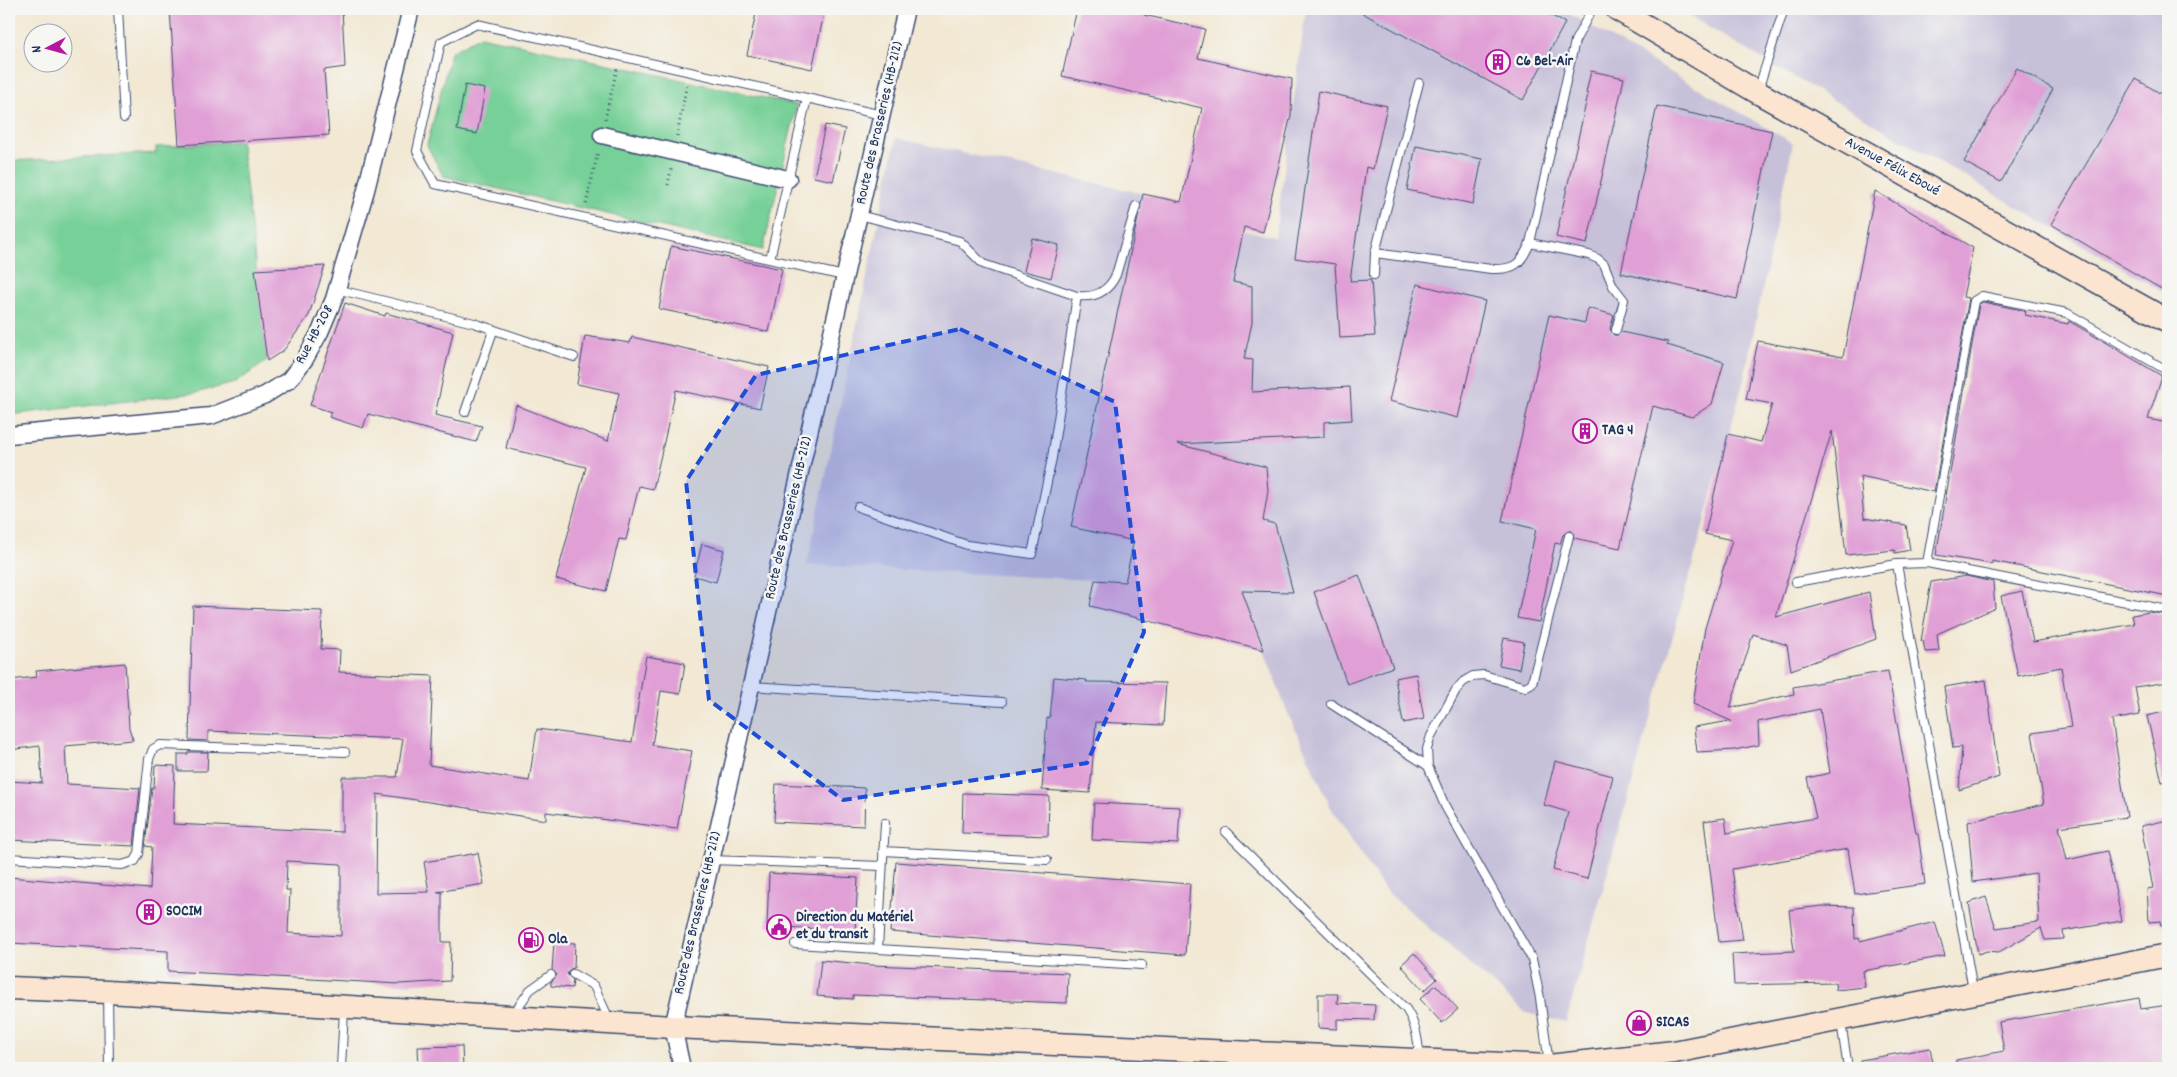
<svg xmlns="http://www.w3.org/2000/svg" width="2177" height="1077" viewBox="0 0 2177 1077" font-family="Dekko,sans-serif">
  <rect width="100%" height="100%" fill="#f6f6f2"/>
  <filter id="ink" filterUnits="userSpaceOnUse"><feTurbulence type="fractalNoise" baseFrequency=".02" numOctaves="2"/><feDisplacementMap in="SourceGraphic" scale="10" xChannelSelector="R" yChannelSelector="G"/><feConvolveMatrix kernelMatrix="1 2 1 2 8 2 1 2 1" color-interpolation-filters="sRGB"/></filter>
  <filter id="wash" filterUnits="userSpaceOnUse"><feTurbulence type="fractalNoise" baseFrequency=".0096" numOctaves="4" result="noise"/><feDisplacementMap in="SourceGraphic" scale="20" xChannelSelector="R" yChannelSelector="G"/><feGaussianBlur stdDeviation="1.12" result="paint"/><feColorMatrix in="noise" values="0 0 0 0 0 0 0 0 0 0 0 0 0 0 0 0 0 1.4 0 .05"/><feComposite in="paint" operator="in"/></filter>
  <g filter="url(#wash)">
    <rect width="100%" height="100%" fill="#f2e8d3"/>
    <g fill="#c6c0d9">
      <path d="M1306 9H1561L1793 143 1743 383 1566 1022 1526 1013 1385 890 1331 808 1286 709 1242 591 1095 580 807 565 896 138 1220 211 1218 224 1275 237Z"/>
      <path d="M1677 9H2168V295Z"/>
    </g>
    <g fill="#76d097" stroke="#48807a">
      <path d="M480 36 797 105 763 250 443 176 427 145 451 52Z"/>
      <path d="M241 141 267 361 235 383 195 393 9 415V161L156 153V147Z"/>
    </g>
    <g id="blocks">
      <g fill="#e09fd5" fill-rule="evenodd">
        <path d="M170 9H342L345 67 324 70 329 135 179 145Z"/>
        <path d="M757 9H791L806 12V9H825L812 69 747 55Z"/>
        <path d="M1077 9H1146L1144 15 1205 29 1198 58 1292 79 1291 115 1263 232 1244 227 1233 282 1252 286V323L1244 359 1253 360 1252 392 1350 387 1352 420 1324 422V437L1177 444 1266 467 1268 491 1263 521 1275 524 1293 592 1242 591 1264 650 1090 606 1095 580 1125 582 1134 541 1071 527 1143 194 1181 202 1202 108 1062 76Z"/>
        <path d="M1355 9H1539L1565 23 1523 100Z"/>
        <path d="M2017 68 2053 89 2001 182 1964 162Z"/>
        <path d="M1591 71 1624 78 1587 244 1556 237 1588 94 1586 93Z"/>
        <path d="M2136 79 2168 98V293L2051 224Z"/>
        <path d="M465 85 485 89 477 134 457 130Z"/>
        <path d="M1319 91 1387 106 1373 169 1366 167 1350 281 1371 280 1375 336 1340 338 1335 264 1295 258Z"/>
        <path d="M1657 106 1772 131 1737 299 1621 273Z"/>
        <path d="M825 125 845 129 833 181 814 177Z"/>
        <path d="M1416 146 1482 159 1473 204 1407 190Z"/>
        <path d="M1875 191 1973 248 1963 297 1969 298 1934 492 1860 476 1864 518 1906 525 1910 550 1895 553V550L1846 555 1832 431 1776 617 1869 592 1876 639 1791 670 1787 645 1753 634 1730 708 1794 694 1793 687 1888 671 1916 833H1918L1925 884 1855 894 1848 849 1732 869 1743 940 1719 942 1704 821 1725 818 1727 833 1816 818 1807 778 1830 773 1820 709 1758 722 1759 745 1734 750 1697 752 1694 727 1731 721 1693 704 1705 628 1732 540 1705 534 1728 434 1761 442 1772 404 1746 399 1758 341 1843 357Z"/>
        <path d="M1032 238 1059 245 1051 278 1024 271Z"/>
        <path d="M671 246 782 269 769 332 659 309Z"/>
        <path d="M325 266 309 315 284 350 267 361 255 270Z"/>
        <path d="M1417 284 1485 301 1458 418 1389 401Z"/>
        <path d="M1983 302 2026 311 2025 315 2068 324 2069 321 2162 376 2148 419 2168 423V596L1992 561V564L1936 555 1979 304Z"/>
        <path d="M345 303 385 316 386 313 453 332 435 415 482 426 476 442 368 414 363 428 329 417 331 412 310 405Z"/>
        <path d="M1588 308 1614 315 1610 329 1614 335H1618L1621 332 1668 342 1667 345 1724 362 1712 404 1692 417 1653 406 1620 548 1574 538 1573 532 1570 530 1563 535 1560 544 1555 543 1539 622 1517 618 1536 529 1502 521 1549 315 1585 323Z"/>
        <path d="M585 336 630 343 632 337 769 367 760 408 676 390 653 489 639 486 626 540 619 539 606 591 556 579 586 467 506 448 516 405 608 441 619 393 577 384Z"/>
        <path d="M702 544 724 550 716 582 694 576Z"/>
        <path d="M1359 575 1393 667 1347 684 1314 592Z"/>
        <path d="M1966 576 1993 582 1995 608 1937 634 1939 651 1925 652 1923 640 1921 641 1931 582Z"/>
        <path d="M2022 591 2033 642 2134 624 2132 615 2150 612 2168 615V682L2135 687 2140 715 2112 720 2127 817 2059 827 2067 860 2107 851 2122 921 2063 931 2064 939 2045 940 2041 928 1999 952 1987 951 1978 954 1969 903 1986 897 1996 928 2039 922 2036 873 1973 882 1968 822 2044 804 2032 733 2071 727 2061 667 2018 676 2001 596Z"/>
        <path d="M193 606 322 611 321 649 340 650 339 672 433 676 429 765 529 781 537 729 632 742 646 656 685 663 680 694 661 691 652 745 692 751 677 829 546 812V820L377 794 376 893 429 892 424 862 478 853 484 884 437 892H442V942H451L450 981 399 984 168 971V951L9 943V877L150 889 152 847 145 846 152 788H154L155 765 175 766 173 824 342 832V777H397L403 739 208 731V741L189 740ZM287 861 341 864V936L288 933 290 890H286Z"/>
        <path d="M1504 638 1524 642 1519 669 1499 665Z"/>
        <path d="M125 663 129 728 133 740 65 746 67 784 140 788 134 846 9 840V781L42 783 40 746 9 750V680L37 677 36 671Z"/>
        <path d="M1416 674 1424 719 1403 723 1395 678Z"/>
        <path d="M1054 677 1087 680 1086 682 1166 683 1163 725 1096 722 1090 793 1042 790 1047 718H1050Z"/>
        <path d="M1986 680 1999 777 1959 790 1962 747 1953 748 1944 687Z"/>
        <path d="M2168 711V781L2162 782 2147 716Z"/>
        <path d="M188 752H208L207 771H178V754H188Z"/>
        <path d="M1555 761 1613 776 1587 879 1553 870 1568 812 1544 805Z"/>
        <path d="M776 784 865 788 864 826 774 822Z"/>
        <path d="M963 793 1049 796 1048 836 962 833Z"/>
        <path d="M1094 803 1180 807 1178 844 1092 840Z"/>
        <path d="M2168 820V924L2161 925 2160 921 2149 922 2147 889 2153 888 2141 826Z"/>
        <path d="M896 862 1190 884 1185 955 890 932Z"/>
        <path d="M769 873 858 878 855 931 767 926Z"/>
        <path d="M1822 906 1854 907 1855 939 1859 938 1860 941 1935 922 1945 956 1863 971 1865 987 1836 990 1835 983 1734 985 1732 954 1794 951 1789 910Z"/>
        <path d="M554 942 575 943 574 968 570 969 567 974 573 980 572 988 551 986V982L557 975 552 970Z"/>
        <path d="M1414 953 1437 979 1424 991 1401 965Z"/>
        <path d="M821 960 872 965 1068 973 1067 1003 853 995V999L817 996Z"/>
        <path d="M1436 985 1458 1009 1442 1023 1420 999Z"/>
        <path d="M1318 994H1338L1337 1003 1375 1005 1374 1020 1337 1019V1029L1318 1028Z"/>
        <path d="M2139 998 2141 1009 2168 1005V1068H1956V1060L2004 1051 1999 1022Z"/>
        <path d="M462 1046 463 1068H419L418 1047Z"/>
        <path d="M1930 1048 1934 1068H1860V1060Z"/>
      </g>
    </g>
  </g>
  <g filter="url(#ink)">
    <use href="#blocks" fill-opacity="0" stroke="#3b4b70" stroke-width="1"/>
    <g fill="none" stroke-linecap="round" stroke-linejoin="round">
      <defs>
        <g id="lane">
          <path d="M118 9 124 118"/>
          <path d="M1758 90 1784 9"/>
          <path d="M859 215 960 241 983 264 1077 296C1095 298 1108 292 1116 275L1136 206"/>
          <path d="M1530 243 1589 255 1598 259 1604 264 1613 286 1624 300 1616 330"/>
          <path d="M1375 253 1491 269C1515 270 1521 264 1530 243L1575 41 1592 9"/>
          <path d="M770 259 807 98"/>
          <path d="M1374 275 1375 253 1419 83"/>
          <path d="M844 276 435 184 417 151 441 42 477 24 882 115"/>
          <path d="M336 289 474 323 574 357"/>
          <path d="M465 412 493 331"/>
          <path d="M858 507 967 545 1032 554 1052 458 1077 296"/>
          <path d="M1927 563 1974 301 1982 296 2067 313 2168 371"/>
          <path d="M1897 564 1973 990"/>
          <path d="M1796 582 1897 564 1927 563 2168 610"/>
          <path d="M750 686 1002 702"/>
          <path d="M1331 704 1428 766"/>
          <path d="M1226 832 1406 1009C1416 1024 1418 1040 1420 1058"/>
          <path d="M883 851 1047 860"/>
          <path d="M9 858 122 865 135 861 139 854 149 759 153 749 160 745 345 752"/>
          <path d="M710 860 882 866"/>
          <path d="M795 944 1142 965"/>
          <path d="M878 949 885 823"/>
          <path d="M573 974 594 986 609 1019"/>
          <path d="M108 993 109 1068"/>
          <path d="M514 1013 530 990 551 975"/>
          <path d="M1841 1022 1848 1068"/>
          <path d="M1549 1064 1540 998 1532 959 1445 806 1428 766 1427 749 1431 736 1456 690 1463 682 1473 676 1484 675 1525 687 1532 683 1569 536"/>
          <path d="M341 1068 344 1010"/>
        </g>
        <g id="street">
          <path d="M602 135 788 179"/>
          <path d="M9 435 211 416 265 395 289 380 305 359 320 332 334 299 366 190 411 9"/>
          <path d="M682 1068 673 1027 906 9"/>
        </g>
        <g id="secondary">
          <path d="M1617 9 1757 92 2168 321"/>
          <path d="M9 988 108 992 673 1027 1549 1066 1674 1052 2168 955"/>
        </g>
      </defs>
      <use href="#lane" stroke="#3b4b70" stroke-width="10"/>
      <use href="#street" stroke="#3b4b70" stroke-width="19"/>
      <use href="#secondary" stroke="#3b4b70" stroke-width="25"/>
      <g stroke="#3b4b70" stroke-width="3" stroke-dasharray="1 4" stroke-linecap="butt">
        <path d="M605 119 617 69"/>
        <path d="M677 136 687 83"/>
        <path d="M668 185 671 169"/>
        <path d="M586 204 598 152"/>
      </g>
      <use href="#lane" stroke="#fff" stroke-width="8"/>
      <use href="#street" stroke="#fff" stroke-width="16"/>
      <use href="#secondary" stroke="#fce5d0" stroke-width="22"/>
    </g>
  </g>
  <path fill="#1d4ed8" fill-opacity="0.2" stroke="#1d4ed8" stroke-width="4" stroke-dasharray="10 6" stroke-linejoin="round" d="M960 329 1115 402 1144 632 1087 763 843 800 709 700 686 481 756 375Z"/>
  <defs>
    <symbol id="building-ring" viewBox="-11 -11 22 22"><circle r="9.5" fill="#f6f6f2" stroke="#b5179e" stroke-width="1.5"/><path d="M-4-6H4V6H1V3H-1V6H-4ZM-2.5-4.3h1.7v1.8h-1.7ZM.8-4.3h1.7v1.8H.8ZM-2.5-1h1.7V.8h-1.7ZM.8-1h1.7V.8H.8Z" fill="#b5179e"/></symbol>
    <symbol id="civic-ring" viewBox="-11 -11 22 22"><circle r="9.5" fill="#f6f6f2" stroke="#b5179e" stroke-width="1.5"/><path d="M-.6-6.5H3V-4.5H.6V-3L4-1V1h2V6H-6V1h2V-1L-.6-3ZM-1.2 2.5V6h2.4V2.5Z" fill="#b5179e"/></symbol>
    <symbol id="fuel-ring" viewBox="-11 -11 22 22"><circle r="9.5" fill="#f6f6f2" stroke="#b5179e" stroke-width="1.5"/><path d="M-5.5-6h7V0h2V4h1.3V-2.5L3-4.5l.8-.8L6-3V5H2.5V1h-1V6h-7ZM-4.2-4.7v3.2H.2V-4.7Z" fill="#b5179e"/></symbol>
    <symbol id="shop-ring" viewBox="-11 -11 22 22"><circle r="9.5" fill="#f6f6f2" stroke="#b5179e" stroke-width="1.5"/><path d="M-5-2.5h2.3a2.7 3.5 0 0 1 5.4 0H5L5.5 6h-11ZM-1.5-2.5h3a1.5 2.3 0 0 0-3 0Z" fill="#b5179e"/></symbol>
  </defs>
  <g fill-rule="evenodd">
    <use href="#building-ring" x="1484" y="48" width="28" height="28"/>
    <use href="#building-ring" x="1571" y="417" width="28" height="28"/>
    <use href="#building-ring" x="135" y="898" width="28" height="28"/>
    <use href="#civic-ring" x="765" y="913" width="28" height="28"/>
    <use href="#fuel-ring" x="517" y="926" width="28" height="28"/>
    <use href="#shop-ring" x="1625" y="1009" width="28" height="28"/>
  </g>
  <g text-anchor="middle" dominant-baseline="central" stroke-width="5" stroke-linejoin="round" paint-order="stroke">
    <g font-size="15" font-weight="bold" fill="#1b2f5e" stroke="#f6f6f2" text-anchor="start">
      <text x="1516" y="62">C6 Bel-Air</text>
      <text x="1602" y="431">TAG 4</text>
      <text x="166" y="912">SOCIM</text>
      <text x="796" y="918">Direction du Matériel<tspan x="796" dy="17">et du transit</tspan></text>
      <text x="548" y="940">Ola</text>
      <text x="1656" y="1023">SICAS</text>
    </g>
    <g font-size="15" fill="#1b2f5e" stroke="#f6f6f2">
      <text transform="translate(880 123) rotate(-77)">Route des Brasseries (HB-212)</text>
      <text transform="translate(1892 167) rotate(29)">Avenue Félix Eboué</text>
      <text transform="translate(315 335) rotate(-62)">Rue HB-208</text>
      <text transform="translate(789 518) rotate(-77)">Route des Brasseries (HB-212)</text>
      <text transform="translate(698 913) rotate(-77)">Route des Brasseries (HB-212)</text>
    </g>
  </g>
  <rect width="2177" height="1077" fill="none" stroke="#f6f6f2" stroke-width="30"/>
  <g transform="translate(48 48) rotate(264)"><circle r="24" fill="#f6f6f2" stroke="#9ea6b7"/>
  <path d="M0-4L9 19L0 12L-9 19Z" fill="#b5179e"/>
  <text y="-8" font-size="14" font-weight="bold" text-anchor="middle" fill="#1b2f5e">N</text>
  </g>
</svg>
